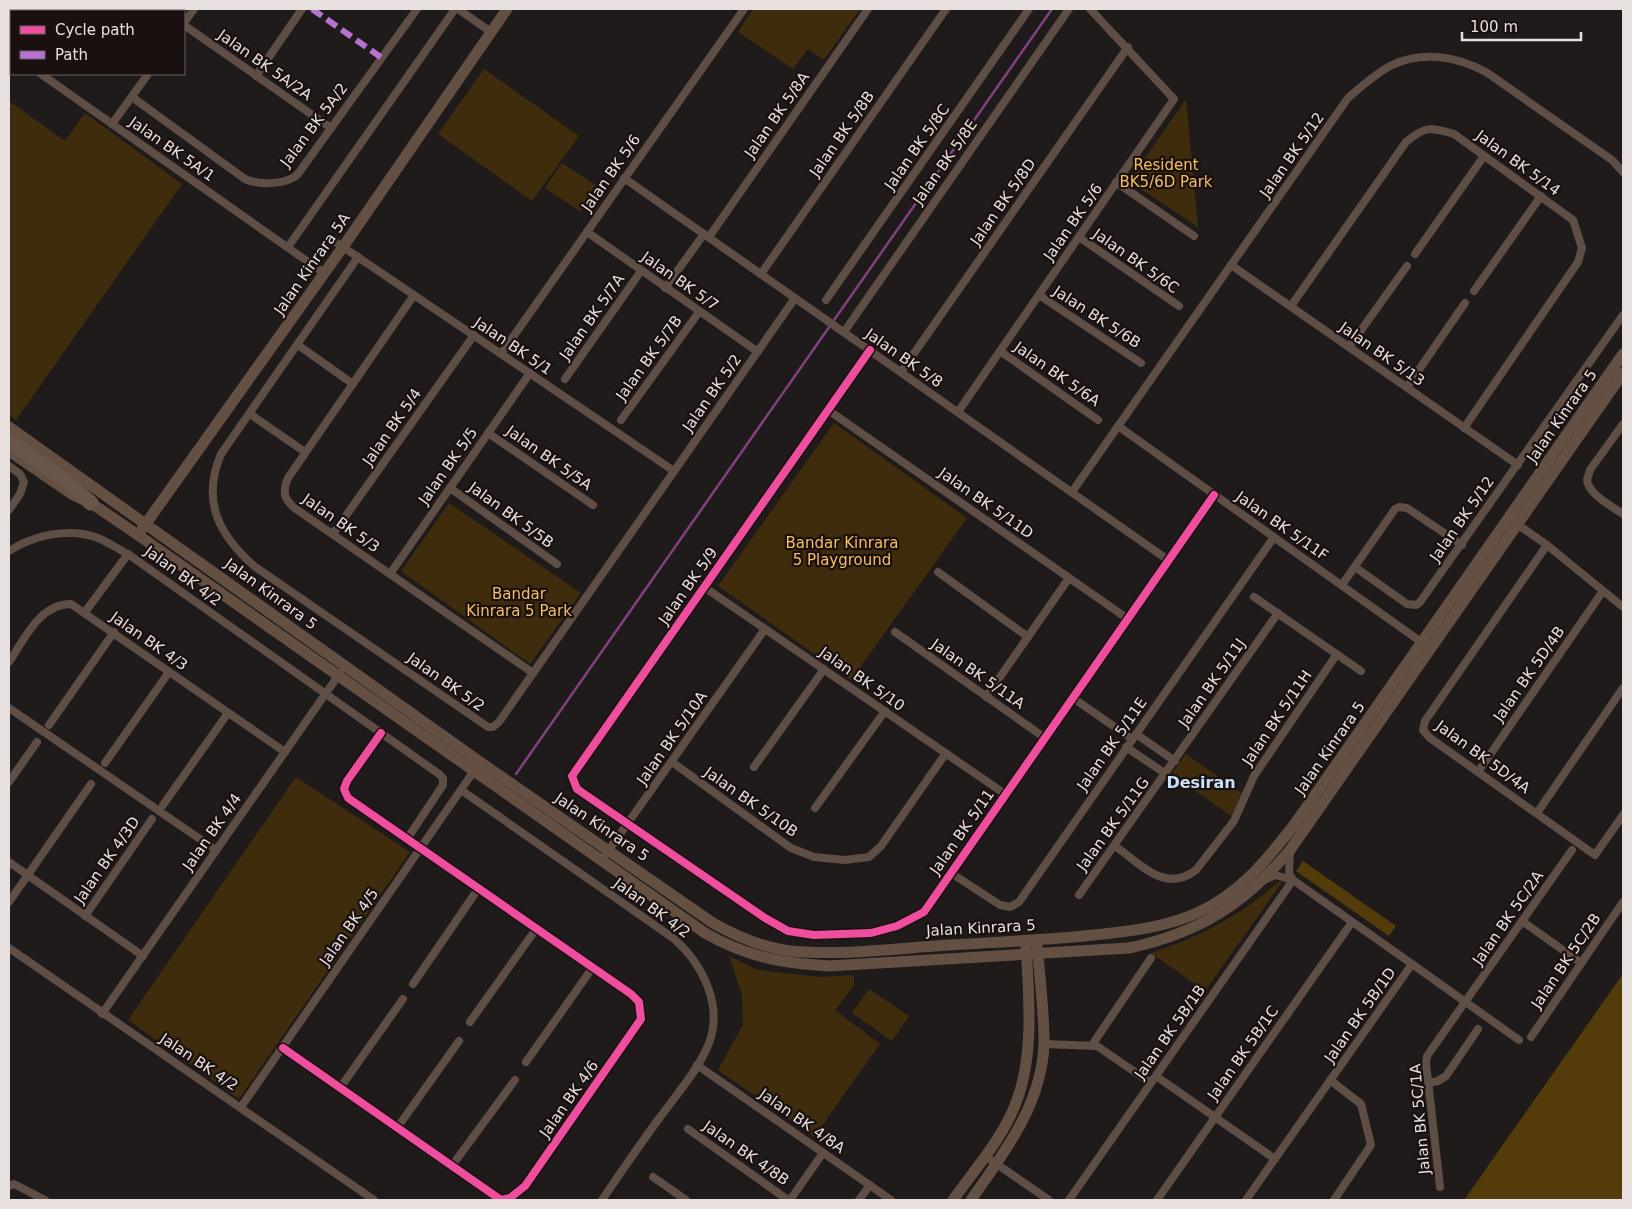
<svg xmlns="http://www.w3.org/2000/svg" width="1632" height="1209" viewBox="0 0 1632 1209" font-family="'DejaVu Sans',sans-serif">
  <rect width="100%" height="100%" fill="#201b1b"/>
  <g fill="#3e2c0c">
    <path d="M753 9H860L824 60 808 49 793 69 738 32Z"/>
    <path d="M484 69 579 136 532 201 438 134Z"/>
    <path d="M1186 99 1198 227 1129 181Z"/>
    <path d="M9 101 65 141 85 113 182 184 16 420 9 415Z"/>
    <path d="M562 163 598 187 581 212 545 188Z"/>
    <path d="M834 423 967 518 851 680 718 586Z"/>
    <path d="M449 503 581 593 530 664 401 571Z"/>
    <path d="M1186 754 1242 793 1233 817 1171 774Z"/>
    <path d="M296 777 410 852 239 1099 128 1020Z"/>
    <path d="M1278 882H1282L1205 991 1151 953C1199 937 1240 916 1278 882Z"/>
    <path d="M729 956 757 970 819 977 854 975V985L835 1010 880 1044 814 1137 718 1070 743 1025 742 995Z"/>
    <path d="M869 989 909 1016 892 1041 852 1013Z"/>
  </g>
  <g fill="#533b0a">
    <path d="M1303 861 1396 926 1389 936 1296 871Z"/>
    <path d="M1623 974V1200H1464Z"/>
  </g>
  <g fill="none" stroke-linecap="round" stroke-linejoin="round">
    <path stroke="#7f417f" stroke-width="2.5" d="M516 774 1052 9"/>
    <g stroke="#5e4e45" stroke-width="8">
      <path d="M458 9 491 32"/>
      <path d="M37 11 39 9"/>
      <path d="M9 13 11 15"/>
      <path d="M184 23 194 9"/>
      <path d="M184 25 331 128"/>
      <path d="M9 51 11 48"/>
      <path d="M41 74 324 273"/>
      <path d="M256 76 302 9"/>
      <path d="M132 97 245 179C258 185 283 185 296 176 300 172 304 165 308 160L417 9"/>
      <path d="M112 124 148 74"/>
      <path d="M624 178 1168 560"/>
      <path d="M1116 182 1194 236"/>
      <path d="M587 232 758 352"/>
      <path d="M709 237 868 9"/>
      <path d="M1079 237 1179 306"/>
      <path d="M337 243 674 471"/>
      <path d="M288 247 455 9"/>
      <path d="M1415 254 1484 156"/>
      <path d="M358 257 221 454C201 501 219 535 254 566L488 727H493L499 722 795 298"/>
      <path d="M1231 265 1518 465"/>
      <path d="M761 274 946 9"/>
      <path d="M665 288 704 234"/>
      <path d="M1474 291 1541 196"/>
      <path d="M414 295 288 478C282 492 284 500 296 509L533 673"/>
      <path d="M1039 295 1141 363"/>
      <path d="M826 300 1029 9"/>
      <path d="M1291 306 1406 142C1425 126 1431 127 1454 134L1573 220 1582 248 1578 262 1464 428"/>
      <path d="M844 332 1069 9"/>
      <path d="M298 345 353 384"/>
      <path d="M1349 347 1407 266"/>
      <path d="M870 350 572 776 577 789 765 918 788 931 814 935 871 933 897 926 924 912 1214 495"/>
      <path d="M1000 351 1098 420"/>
      <path d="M501 354 744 9"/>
      <path d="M901 372 1128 47"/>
      <path d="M565 379 641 271"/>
      <path d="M1407 387 1465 303"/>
      <path d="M828 410 1128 619"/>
      <path d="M958 412 1174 99 1090 9"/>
      <path d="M250 414 305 452"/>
      <path d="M621 420 699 312"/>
      <path d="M1623 424 1590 470 1587 480C1589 495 1612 506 1623 514"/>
      <path d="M1118 426 1424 644"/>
      <path d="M488 433 593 505"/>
      <path d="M9 466 20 474 24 482 20 494 9 510"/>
      <path d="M450 488 557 564"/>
      <path d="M1072 492 1348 98C1362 86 1376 73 1392 65 1423 50 1458 57 1486 72L1612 160 1623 172"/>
      <path d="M1514 522 1547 545 1623 607"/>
      <path d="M333 534 474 335"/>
      <path d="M1547 545 1425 721 1423 730 1430 738 1595 855 1623 815"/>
      <path d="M9 551C34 535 69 527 98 538 108 542 118 549 128 554L439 774 443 778V785L407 839"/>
      <path d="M1355 567 1407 604 1416 605 1420 602 1623 315"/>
      <path d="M938 572 1028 637"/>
      <path d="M390 574 530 373"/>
      <path d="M1342 585 1395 509 1399 507 1407 508 1462 545"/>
      <path d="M704 587 1005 794"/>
      <path d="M1254 597 1361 671"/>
      <path d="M85 612 128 554"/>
      <path d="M895 632 1045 738"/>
      <path d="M9 662C24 640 39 604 71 604L285 752"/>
      <path d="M986 697 1069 578"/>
      <path d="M1073 698 1132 739"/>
      <path d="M9 708 216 850"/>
      <path d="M49 725 114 632"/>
      <path d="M1136 734 1175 761"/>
      <path d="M1126 747 1166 774"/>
      <path d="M672 762 791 848 814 857 845 860 869 857 881 846 946 753"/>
      <path d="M105 763 169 672"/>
      <path d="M754 767 824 669"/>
      <path d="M1478 772 1603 591"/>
      <path d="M9 782 37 742"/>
      <path d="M461 790 673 938C704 965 726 1010 706 1050 695 1074 676 1095 661 1116 640 1144 621 1172 602 1200"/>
      <path d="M163 805 228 713"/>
      <path d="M815 808 885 711"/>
      <path d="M1537 813 1623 688"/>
      <path d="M1115 846C1141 864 1165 894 1196 870L1234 821 1254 776 1337 654"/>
      <path d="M1290 851 1289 873 1293 880"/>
      <path d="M606 854 765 629"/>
      <path d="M9 862 143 956"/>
      <path d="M951 873 1000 905 1010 907 1019 902 1274 537"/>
      <path d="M1079 895 1278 613"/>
      <path d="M9 902 91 784"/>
      <path d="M85 916 152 819"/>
      <path d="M1522 921 1581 963"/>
      <path d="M9 948 374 1200"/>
      <path d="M1412 964 1519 1040"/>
      <path d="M413 984 478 889"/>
      <path d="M102 1014 340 673"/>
      <path d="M470 1022 536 929"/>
      <path d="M1531 1037 1623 902"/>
      <path d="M1044 1044 1097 1046 1151 1083"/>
      <path d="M1092 1045 1151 958"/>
      <path d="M283 1048 501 1200 510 1198 525 1186 641 1019 639 1002 631 994 348 798 344 789 347 781 381 733"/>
      <path d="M526 1062 593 967"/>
      <path d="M697 1065 891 1200"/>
      <path d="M1156 1076 1275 1159"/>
      <path d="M1330 1080 1361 1104 1371 1145 1334 1200"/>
      <path d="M1429 1083 1438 1081 1446 1076 1478 1029"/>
      <path d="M340 1088 403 999"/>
      <path d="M241 1107 476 768"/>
      <path d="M397 1128 459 1041"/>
      <path d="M688 1129 788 1200"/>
      <path d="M985 1156 1049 1200"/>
      <path d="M451 1167 515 1080"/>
      <path d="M653 1177 686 1200"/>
      <path d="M9 1186 14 1184 45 1200"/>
      <path d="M1440 1187 1426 1063 1427 1056 1572 850"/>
      <path d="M790 1200 823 1153"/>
      <path d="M859 1200 870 1185"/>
      <path d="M1069 1200 1293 880"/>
      <path d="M1157 1200 1352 922"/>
      <path d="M1246 1200 1412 964 1293 880 1275 875 1266 879"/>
    </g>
    <g stroke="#645043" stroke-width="11">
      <path d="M9 427 480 762 713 923C736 936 764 948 791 951 843 956 898 948 950 945 998 942 1046 940 1094 935 1130 931 1163 928 1197 913 1239 894 1266 861 1294 825L1623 354"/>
      <path d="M9 451 73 495 91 503 138 535 705 933C747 957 781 963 829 966L1129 948C1199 933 1245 904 1290 850L1623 373"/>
      <path d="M142 529 343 247 507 9"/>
      <path d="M953 1200C975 1169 1004 1137 1017 1100 1034 1055 1029 995 1026 947"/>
      <path d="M971 1200C1004 1153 1043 1103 1044 1042 1044 1010 1040 978 1037 946"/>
    </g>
    <path stroke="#69564a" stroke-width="15" d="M9 441 67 482 91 503"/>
    <path stroke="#b673d3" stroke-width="6" stroke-dasharray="12 6" stroke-linecap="butt" d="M312 9 382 58"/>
    <defs>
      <g id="cycleway">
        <path d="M870 350 572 776 577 789 765 918 788 931 814 935 871 933 897 926 924 912 1214 495"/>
        <path d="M283 1048 501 1200 510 1198 525 1186 641 1019 639 1002 631 994 348 798 344 789 347 781 381 733"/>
      </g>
    </defs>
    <use href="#cycleway" stroke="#1a100f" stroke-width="11"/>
    <use href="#cycleway" stroke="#ef4d9e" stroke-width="8"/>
  </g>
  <g text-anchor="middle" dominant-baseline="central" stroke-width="4.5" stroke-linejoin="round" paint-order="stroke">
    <g font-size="15" fill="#e7e0df" stroke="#1a100f">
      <text transform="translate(265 65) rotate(35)">Jalan BK 5A/2A</text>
      <text transform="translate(777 115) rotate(-55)">Jalan BK 5/8A</text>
      <text transform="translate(314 125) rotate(-53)">Jalan BK 5A/2</text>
      <text transform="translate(842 134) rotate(-55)">Jalan BK 5/8B</text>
      <text transform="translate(917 147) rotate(-55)">Jalan BK 5/8C</text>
      <text transform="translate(172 149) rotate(35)">Jalan BK 5A/1</text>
      <text transform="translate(1292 155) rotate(-55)">Jalan BK 5/12</text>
      <text transform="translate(945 162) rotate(-55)">Jalan BK 5/8E</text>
      <text transform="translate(1518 163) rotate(36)">Jalan BK 5/14</text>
      <text transform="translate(611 173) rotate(-55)">Jalan BK 5/6</text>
      <text transform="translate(1003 202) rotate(-55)">Jalan BK 5/8D</text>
      <text transform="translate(1073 222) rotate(-55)">Jalan BK 5/6</text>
      <text transform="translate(1136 261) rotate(35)">Jalan BK 5/6C</text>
      <text transform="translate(312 264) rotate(-55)">Jalan Kinrara 5A</text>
      <text transform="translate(680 281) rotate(35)">Jalan BK 5/7</text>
      <text transform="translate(592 317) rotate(-55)">Jalan BK 5/7A</text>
      <text transform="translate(1097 317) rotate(33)">Jalan BK 5/6B</text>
      <text transform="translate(513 346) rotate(34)">Jalan BK 5/1</text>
      <text transform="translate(1382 354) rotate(35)">Jalan BK 5/13</text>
      <text transform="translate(649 358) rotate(-54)">Jalan BK 5/7B</text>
      <text transform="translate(904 358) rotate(35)">Jalan BK 5/8</text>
      <text transform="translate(1057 374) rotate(35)">Jalan BK 5/6A</text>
      <text transform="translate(712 393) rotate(-55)">Jalan BK 5/2</text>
      <text transform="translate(1562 416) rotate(-55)">Jalan Kinrara 5</text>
      <text transform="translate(392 427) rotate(-55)">Jalan BK 5/4</text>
      <text transform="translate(549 458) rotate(35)">Jalan BK 5/5A</text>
      <text transform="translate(448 466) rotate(-55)">Jalan BK 5/5</text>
      <text transform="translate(986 503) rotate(35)">Jalan BK 5/11D</text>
      <text transform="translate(511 515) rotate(36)">Jalan BK 5/5B</text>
      <text transform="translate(1462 519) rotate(-55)">Jalan BK 5/12</text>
      <text transform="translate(341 523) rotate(35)">Jalan BK 5/3</text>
      <text transform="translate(1282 526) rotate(35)">Jalan BK 5/11F</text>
      <text transform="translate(183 576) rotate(36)">Jalan BK 4/2</text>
      <text transform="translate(688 586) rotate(-55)">Jalan BK 5/9</text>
      <text transform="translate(271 594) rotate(36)">Jalan Kinrara 5</text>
      <text transform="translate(149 641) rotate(35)">Jalan BK 4/3</text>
      <text transform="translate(978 674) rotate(35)">Jalan BK 5/11A</text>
      <text transform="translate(1529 674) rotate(-55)">Jalan BK 5D/4B</text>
      <text transform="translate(862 679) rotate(35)">Jalan BK 5/10</text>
      <text transform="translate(446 682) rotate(35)">Jalan BK 5/2</text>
      <text transform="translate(1212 683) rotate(-55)">Jalan BK 5/11J</text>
      <text transform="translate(1277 718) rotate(-56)">Jalan BK 5/11H</text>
      <text transform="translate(672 738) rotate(-55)">Jalan BK 5/10A</text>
      <text transform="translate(1112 744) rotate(-55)">Jalan BK 5/11E</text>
      <text transform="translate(1330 748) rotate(-55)">Jalan Kinrara 5</text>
      <text transform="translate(1483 757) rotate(36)">Jalan BK 5D/4A</text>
      <text transform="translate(751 802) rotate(35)">Jalan BK 5/10B</text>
      <text transform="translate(1113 824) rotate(-54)">Jalan BK 5/11G</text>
      <text transform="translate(602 827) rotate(34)">Jalan Kinrara 5</text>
      <text transform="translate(212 832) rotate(-55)">Jalan BK 4/4</text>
      <text transform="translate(962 832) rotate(-55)">Jalan BK 5/11</text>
      <text transform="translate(107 860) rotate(-55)">Jalan BK 4/3D</text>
      <text transform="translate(652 908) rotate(36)">Jalan BK 4/2</text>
      <text transform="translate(1508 918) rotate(-55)">Jalan BK 5C/2A</text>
      <text transform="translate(349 927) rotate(-55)">Jalan BK 4/5</text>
      <text transform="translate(981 928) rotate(-3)">Jalan Kinrara 5</text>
      <text transform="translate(1566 961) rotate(-56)">Jalan BK 5C/2B</text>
      <text transform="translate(1360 1015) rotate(-55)">Jalan BK 5B/1D</text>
      <text transform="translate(1170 1032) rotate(-55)">Jalan BK 5B/1B</text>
      <text transform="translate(1243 1053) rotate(-55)">Jalan BK 5B/1C</text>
      <text transform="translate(199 1062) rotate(34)">Jalan BK 4/2</text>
      <text transform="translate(569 1099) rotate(-55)">Jalan BK 4/6</text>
      <text transform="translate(1420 1119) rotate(-95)">Jalan BK 5C/1A</text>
      <text transform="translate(802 1121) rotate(35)">Jalan BK 4/8A</text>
      <text transform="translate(746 1153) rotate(35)">Jalan BK 4/8B</text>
    </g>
    <g font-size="15" fill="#f5bf62" stroke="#1a100f">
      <text x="1166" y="165">Resident<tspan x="1166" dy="17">BK5/6D Park</tspan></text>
      <text x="842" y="543">Bandar Kinrara<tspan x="842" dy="17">5 Playground</tspan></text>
      <text x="519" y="594">Bandar<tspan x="519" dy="17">Kinrara 5 Park</tspan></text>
    </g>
    <g font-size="16" font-weight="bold" fill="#c7e1f6" stroke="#1a100f">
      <text x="1201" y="782">Desiran</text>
    </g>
  </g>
  <rect width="1632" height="1209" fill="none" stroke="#e7e0df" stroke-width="20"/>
  <rect x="10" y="10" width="175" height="65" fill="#1a100f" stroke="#6c6362"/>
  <rect x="20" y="26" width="25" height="8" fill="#ef4d9e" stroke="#6c6362"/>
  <text x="55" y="35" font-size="15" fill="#e7e0df">Cycle path</text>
  <rect x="20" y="51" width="25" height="8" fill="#b673d3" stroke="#6c6362"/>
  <text x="55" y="60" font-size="15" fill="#e7e0df">Path</text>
  <path d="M1462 32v8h119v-8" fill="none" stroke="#e7e0df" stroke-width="2.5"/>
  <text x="1470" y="32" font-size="15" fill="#e7e0df" stroke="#1a100f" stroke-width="4" paint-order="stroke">100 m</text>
</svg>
